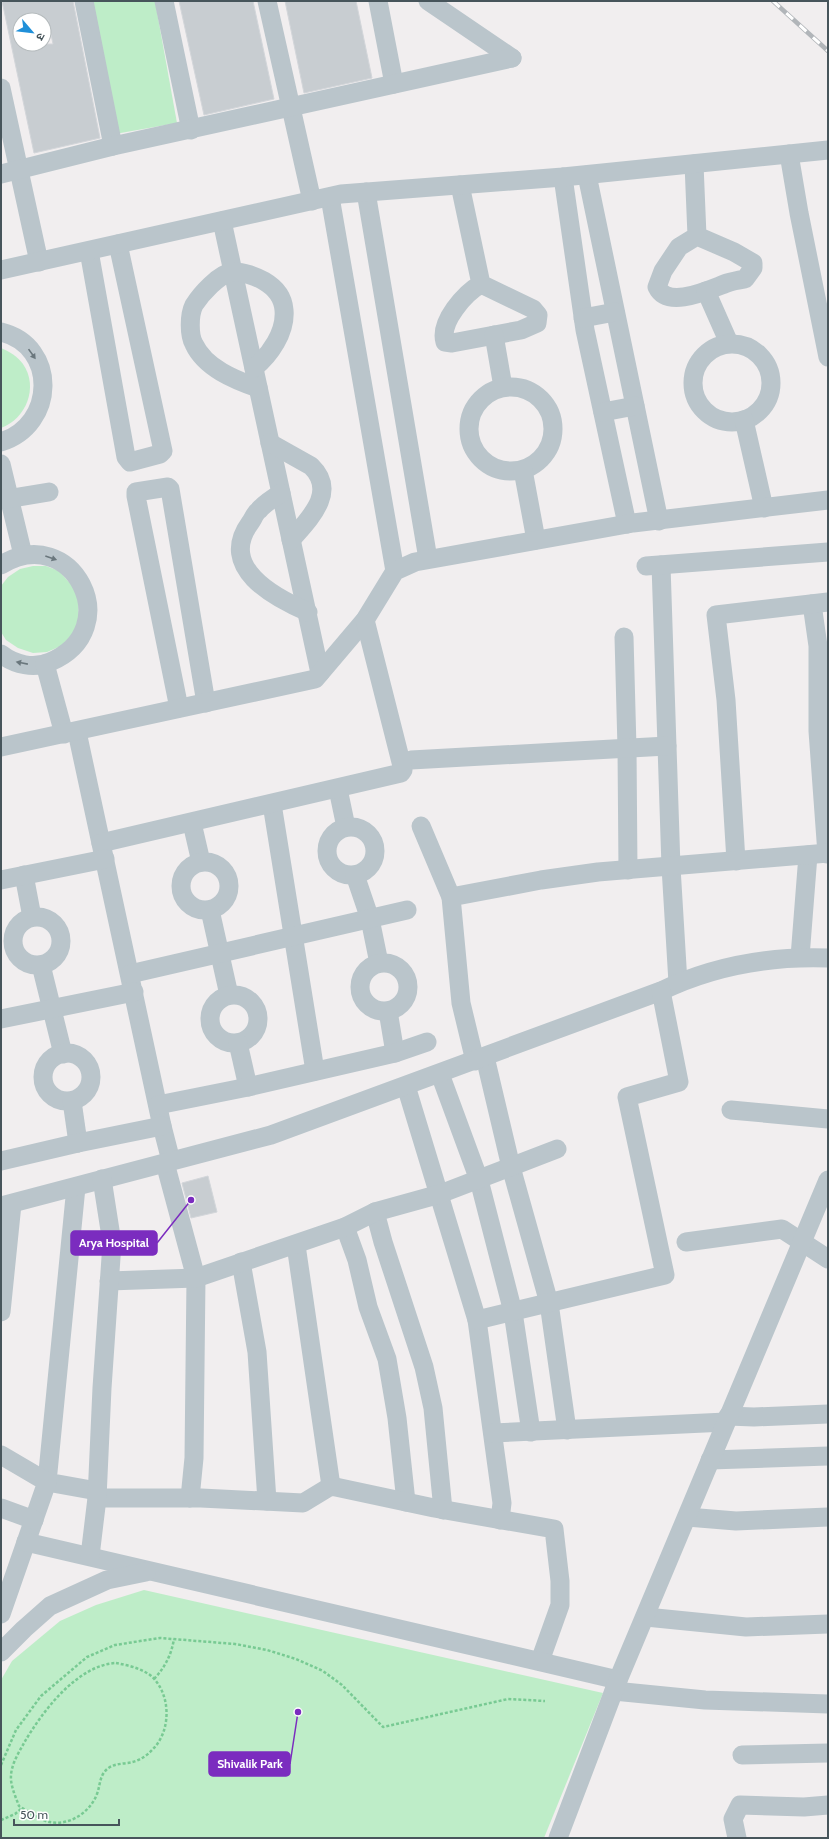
<svg xmlns="http://www.w3.org/2000/svg" width="829" height="1839" viewBox="0 0 829 1839" font-family="Cabin,'Noto Sans Devanagari',sans-serif">
  <rect width="100%" height="100%" fill="#f1eeef"/>
  <g fill="#beedc8">
    <path d="M91 1H155L177 123 115 134Z"/>
    <path d="M1 348C10 352 17 356 23 364 39 387 26 419 1 428Z"/>
    <path d="M33 566H46L59 571 78 592 79 622 72 635 61 646 47 652 33 653 18 648 6 640 1 632V586L8 577 20 569Z"/>
    <path d="M144 1590 603 1693 544 1838H1V1680L12 1661 60 1621 96 1605Z"/>
  </g>
  <g fill="#c8cdd1" stroke="#d3d6da" fill-rule="evenodd">
    <path d="M2 1H73L100 138 34 153ZM20 20H48L53 44H20Z"/>
    <path d="M179 1H253L274 99 204 115Z"/>
    <path d="M285 1H356L372 78 304 93Z"/>
    <path d="M208 1176 217 1212 191 1218 182 1183Z"/>
  </g>
  <g fill="none" stroke-linecap="round" stroke-linejoin="round">
    <g stroke="#78ca93" stroke-width="2.5" stroke-dasharray="3 2" stroke-linecap="butt">
      <path d="M116 1663C127 1665 140 1668 150 1675 171 1692 172 1730 153 1749 146 1757 137 1762 127 1763 121 1764 115 1764 110 1767 99 1774 101 1783 97 1794 89 1815 64 1829 43 1820 35 1816 27 1811 19 1806 16 1798 12 1789 11 1780 10 1766 18 1754 24 1743 42 1712 77 1665 116 1663Z"/>
      <path d="M154 1679C165 1667 171 1656 174 1639"/>
      <path d="M1 1765 16 1730 41 1696 87 1657 115 1645 160 1638 235 1644 267 1650 296 1659 323 1671 342 1685 383 1727 508 1699 545 1701"/>
      <path d="M1 1820 15 1814 22 1808"/>
    </g>
    <g stroke="#bac5cb" stroke-width="19">
      <path d="M84 1 113 146"/>
      <path d="M164 1 191 130"/>
      <path d="M267 1 312 201"/>
      <path d="M378 1 394 84"/>
      <path d="M428 1 512 58"/>
      <path d="M1 88 39 262"/>
      <path d="M789 154 799 213 828 357"/>
      <path d="M694 164 697 236 679 247 663 271 657 287C668 310 710 289 727 283 733 281 739 280 745 279L753 268V263L734 252 697 236"/>
      <path d="M1 174 113 146 512 58"/>
      <path d="M587 175 659 521"/>
      <path d="M563 177 585 330 627 524"/>
      <path d="M460 185 481 284C465 293 439 322 445 342L452 343 521 330 537 323 538 315 533 309 481 284"/>
      <path d="M366 192 428 559"/>
      <path d="M330 197 395 571"/>
      <path d="M222 221 320 673"/>
      <path d="M89 251 126 457 130 462 160 454 163 451 118 244"/>
      <path d="M1 270 341 194 563 177 828 150"/>
      <path d="M706 291 729 343"/>
      <path d="M583 318 615 312"/>
      <path d="M1 332C58 346 56 425 1 442"/>
      <path d="M494 335 503 387"/>
      <circle cx="732" cy="383" r="39"/>
      <path d="M254 368C270 355 286 332 284 310 283 297 276 288 264 281 257 277 242 271 232 272 219 274 201 294 194 305 189 315 189 335 194 344 205 368 235 380 258 388"/>
      <circle cx="511" cy="429" r="42"/>
      <path d="M603 412 635 406"/>
      <path d="M744 420 764 508"/>
      <path d="M270 443 311 466C338 492 309 519 291 540"/>
      <path d="M1 464 23 555"/>
      <path d="M523 470 536 540"/>
      <path d="M281 493C273 498 265 503 259 510 255 513 253 519 250 523 218 567 273 597 308 612"/>
      <path d="M1 500 49 492"/>
      <path d="M1 565C72 521 128 629 50 662 34 669 15 665 1 654"/>
      <path d="M661 565 671 867 678 983"/>
      <path d="M646 566 828 552"/>
      <path d="M812 604 818 646V731L827 854"/>
      <path d="M624 637 627 748 628 870"/>
      <path d="M45 664 64 734"/>
      <path d="M179 708 136 496V492L168 487 170 489 206 703"/>
      <path d="M77 732 162 1126 171 1161"/>
      <path d="M1 747 315 679 365 620 395 571 415 562 633 523 828 500"/>
      <path d="M411 760 667 746"/>
      <path d="M338 789 346 827"/>
      <path d="M272 804 315 1071"/>
      <path d="M192 823 201 862"/>
      <path d="M421 826 451 897"/>
      <circle cx="351" cy="851" r="24"/>
      <path d="M101 843 401 773 403 770 365 620"/>
      <path d="M736 861 726 700 716 615 828 602"/>
      <circle cx="205" cy="886" r="24"/>
      <path d="M24 875 32 917"/>
      <path d="M355 875 370 919 379 963"/>
      <path d="M1 880 105 859"/>
      <path d="M210 910 229 995"/>
      <circle cx="37" cy="941" r="24"/>
      <path d="M800 957 808 855"/>
      <circle cx="384" cy="987" r="24"/>
      <path d="M41 965 63 1054"/>
      <path d="M130 974 407 910"/>
      <circle cx="234" cy="1019" r="24"/>
      <path d="M388 1011 395 1053"/>
      <path d="M1 1019 134 992"/>
      <path d="M238 1043 248 1087"/>
      <circle cx="67" cy="1077" r="24"/>
      <path d="M485 1057 511 1167 549 1303 567 1430"/>
      <path d="M475 1061 461 1003 451 897 541 880 598 872 828 853"/>
      <path d="M440 1074 479 1180 513 1312 531 1432"/>
      <path d="M406 1086 477 1320 502 1503 500 1520"/>
      <path d="M72 1101 78 1143"/>
      <path d="M158 1105 248 1087 395 1053 427 1042"/>
      <path d="M731 1110 828 1119"/>
      <path d="M1 1161 78 1143 162 1126"/>
      <path d="M165 1163 196 1278 194 1458 190 1498"/>
      <path d="M76 1187 47 1482 97 1491"/>
      <path d="M1 1206 271 1135 661 991C713 966 771 956 828 958"/>
      <path d="M375 1212 383 1242 424 1367 433 1408 443 1510"/>
      <path d="M345 1227 357 1260 368 1307 387 1359 397 1418 406 1502"/>
      <path d="M686 1242 782 1229 828 1259"/>
      <path d="M296 1245 331 1486"/>
      <path d="M241 1262 257 1352 267 1501"/>
      <path d="M109 1281 196 1278 345 1227 375 1212 440 1194 557 1149"/>
      <path d="M1 1312 12 1204"/>
      <path d="M477 1320 665 1275 627 1097 679 1082 661 991"/>
      <path d="M728 1416 754 1417 828 1414"/>
      <path d="M493 1433 726 1422"/>
      <path d="M1 1455 47 1482 1 1614"/>
      <path d="M710 1460 828 1456"/>
      <path d="M97 1498H201L303 1503 331 1486 434 1508 554 1529 560 1581V1605L540 1661"/>
      <path d="M1 1508 34 1520"/>
      <path d="M687 1517 736 1521 828 1517"/>
      <path d="M26 1542 618 1680"/>
      <path d="M90 1556 97 1498 102 1388 112 1243 102 1179"/>
      <path d="M646 1617 746 1627 828 1624"/>
      <path d="M1 1652 24 1629 50 1606 107 1580 146 1572"/>
      <path d="M614 1691 705 1700 828 1704"/>
      <path d="M742 1755 828 1753"/>
      <path d="M558 1838 618 1680 828 1180"/>
      <path d="M737 1838 733 1819 740 1805 804 1807 828 1805"/>
    </g>
    <defs>
      <path id="rail" d="M773 1 828 51"/>
    </defs>
    <use href="#rail" stroke="#b1b5b9" stroke-width="4.5"/>
    <use href="#rail" stroke="#fff" stroke-width="3" stroke-dasharray="9" stroke-linecap="butt"/>
  </g>
  <defs><path id="oneway-solid" d="M-6-.8H1V-3.2L6.5 0L1 3.2V.8H-6Z"/></defs>
  <g fill="#6a777d">
    <use href="#oneway-solid" transform="translate(32 354) rotate(55)"/>
    <use href="#oneway-solid" transform="translate(51 558) rotate(19)"/>
    <use href="#oneway-solid" transform="translate(22 663) rotate(-169)"/>
  </g>
  <path fill="none" stroke="#7b2cbf" stroke-width="1.5" d="M191 1200L157 1243M298 1712L290 1764"/>
  <g fill="#7b2cbf" stroke="#fff" stroke-width="1.5">
    <circle cx="191" cy="1200" r="4"/>
    <circle cx="298" cy="1712" r="4"/>
  </g>
  <g fill="#7b2cbf" stroke="#7b2cbf" stroke-width="1.5">
    <rect x="71" y="1231" width="86" height="24" rx="4"/>
    <rect x="209" y="1752" width="81" height="24" rx="4"/>
  </g>
  <g font-size="12" text-anchor="middle" font-weight="bold" fill="#fff">
    <text x="114" y="1247">Arya Hospital</text>
    <text x="250" y="1768">Shivalik Park</text>
  </g>
  <rect width="829" height="1839" fill="none" stroke="#47555b" stroke-width="4"/>
  <g transform="translate(32 32) rotate(118)"><circle r="19" fill="#ffffff" stroke="#b5bbbd"/>
  <path d="M0-3L7 15L0 10L-7 15Z" fill="#2090d9"/>
  <text y="-6" font-size="11" font-weight="bold" text-anchor="middle" fill="#47555b">उ</text>
  </g>
  <path d="M14 1819v6h105v-6" fill="none" stroke="#47555b" stroke-width="2"/>
  <text x="20" y="1819" font-size="12" fill="#47555b" stroke="#ffffff" stroke-width="3" paint-order="stroke">50 m</text>
</svg>
